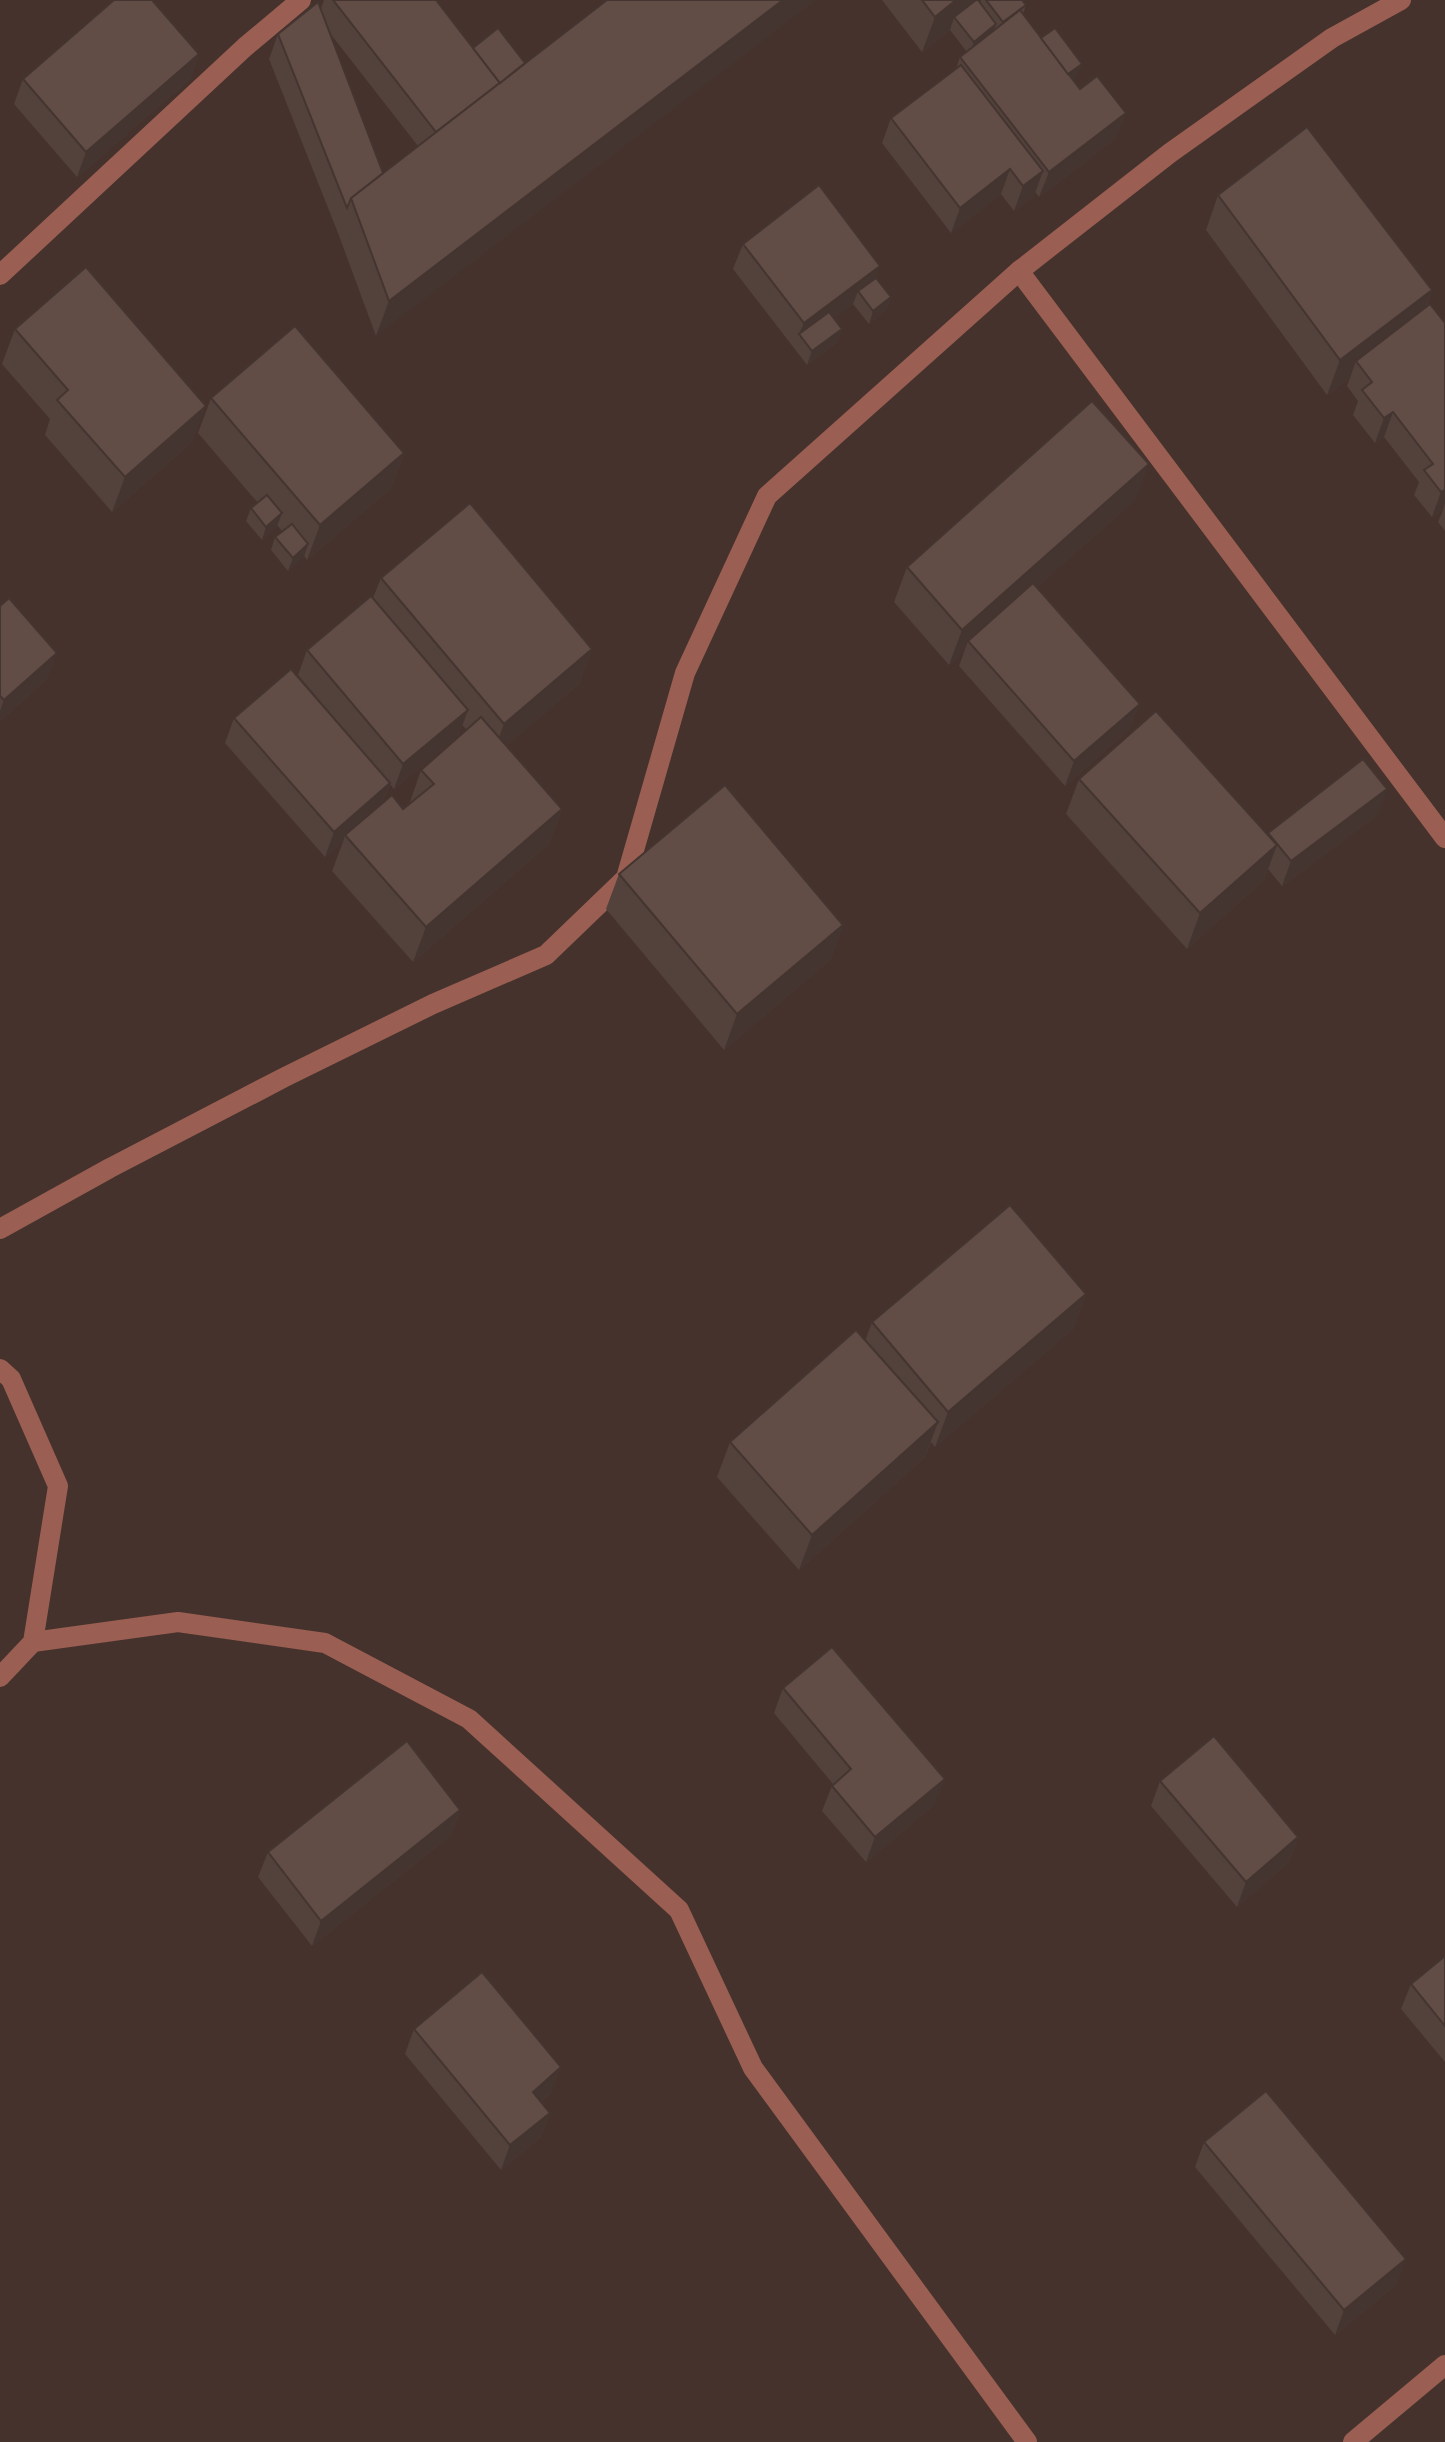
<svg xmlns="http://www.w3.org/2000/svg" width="1445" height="2442" viewBox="0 0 1445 2442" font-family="Raleway,sans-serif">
  <rect width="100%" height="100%" fill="#46322d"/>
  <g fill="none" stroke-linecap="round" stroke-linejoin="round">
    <g stroke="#9a5f52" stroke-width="20">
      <path d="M1019 271 1445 838"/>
      <path d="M0 275 245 47 301 0"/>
      <path d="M0 1229 110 1168 285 1077 433 1004 546 955 626 878 685 673 767 496 1019 271 1170 153 1332 38 1401 0"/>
      <path d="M0 1369 11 1379 58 1486 33 1642 0 1677"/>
      <path d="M33 1642 178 1622 325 1643 469 1719 679 1910 753 2068 1027 2442"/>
      <path d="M1353 2442 1445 2365"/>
    </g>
  </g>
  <g fill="#53413c" fill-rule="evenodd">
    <path d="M324 0H436L473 48 498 28 376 336 338 233 269 59 278 34 321 9ZM329 32 418 146 383 173Z"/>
    <path d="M882 0H1022L1026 5 1023 14 1041 38 1077 77 1073 80 1116 138 1039 197 1035 192 1034 196 1014 211 1001 194 951 233 882 143 891 118 956 69 960 57 967 52 950 30 922 52Z"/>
    <path d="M199 54 190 79 77 177 14 104 23 79Z"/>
    <path d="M1218 195 1432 290 1426 308 1445 323V531L1438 522 1443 510 1432 517 1414 495 1419 482 1384 437 1375 443 1353 415 1358 401 1347 386 1350 378 1327 395 1206 230Z"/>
    <path d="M743 244 876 278 891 297 886 310 869 324 853 304 834 318 842 329 837 342 807 365 733 269Z"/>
    <path d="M15 329 193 441 112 512 45 435 50 419 2 364Z"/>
    <path d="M211 398 404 453 391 488 307 560 304 556 288 571 271 550 275 537 282 531 277 525 262 540 246 521 251 508 258 503 198 433Z"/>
    <path d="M1136 499 1037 587 1130 729 1065 786 959 666 964 652 949 665 894 602 907 567Z"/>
    <path d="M381 578 592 649 579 684 506 746 562 809 549 844 413 962 332 871 343 842 325 857 225 743 234 718 367 757 298 675 307 650 373 598ZM462 725 467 730 421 770 409 805 403 809 383 802 390 784 394 789 459 735Z"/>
    <path d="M0 606 48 678 0 721Z"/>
    <path d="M1079 779 1267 835 1268 833 1378 814 1282 886 1268 869 1264 880 1187 949 1066 814Z"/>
    <path d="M619 874 843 925 830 960 724 1050 606 909Z"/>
    <path d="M1086 1294 1073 1329 935 1447 931 1442 925 1457 799 1570 717 1477 730 1442 865 1341 872 1322Z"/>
    <path d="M783 1688 935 1804 866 1862 822 1811 832 1786 833 1784 774 1713Z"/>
    <path d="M1160 1781 1298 1837 1289 1862 1237 1907 1151 1806Z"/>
    <path d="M460 1810 451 1835 312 1946 258 1877 268 1852Z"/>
    <path d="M1445 1956V2062L1401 2009 1411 1984Z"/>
    <path d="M414 2029 552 2092 541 2102 550 2113 540 2138 501 2170 405 2054Z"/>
    <path d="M1204 2142 1397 2284 1335 2335 1195 2167Z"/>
  </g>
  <g fill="#443531">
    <path d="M783 0H816L376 336 389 301Z"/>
    <path d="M956 0H981L978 8 954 17 950 30 922 52 935 17Z"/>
    <path d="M996 24 992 37 969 55 974 42Z"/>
    <path d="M199 54 190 79 77 177 86 152Z"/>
    <path d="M1082 64 1077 77 1054 94 1059 81Z"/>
    <path d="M1126 113 1116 138 1039 197 1049 172Z"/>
    <path d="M1010 169 1001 194 951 233 960 208Z"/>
    <path d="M1043 171 1034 196 1014 211 1023 186Z"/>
    <path d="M880 266 871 291H858L853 304 804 341 799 334 804 323Z"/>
    <path d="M1432 290 1419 325 1356 361 1350 378 1327 395 1340 360Z"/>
    <path d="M891 297 886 310 869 324 873 311Z"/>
    <path d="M842 329 837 342 807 365 812 351Z"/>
    <path d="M206 406 193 441 112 512 125 477Z"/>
    <path d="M1393 412 1384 437 1375 443 1384 418Z"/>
    <path d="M404 453 391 488 307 560 320 525Z"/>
    <path d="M1149 464 1136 499 972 645 968 641 964 652 949 665 962 630Z"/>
    <path d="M1445 490V503L1443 510 1432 517 1441 492Z"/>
    <path d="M282 513 277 526 262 540 266 527Z"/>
    <path d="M308 544 304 557 288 571 293 558Z"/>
    <path d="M592 649 579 684 491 759 504 724Z"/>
    <path d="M57 653 48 678 0 721V711L4 700Z"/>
    <path d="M1140 704 1130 729 1065 786 1074 761Z"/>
    <path d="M468 710 459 735 394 789 403 764Z"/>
    <path d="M390 783 381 808 345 835 343 842 325 857 334 832Z"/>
    <path d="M1387 789 1378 814 1282 886 1291 861Z"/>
    <path d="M562 809 549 844 413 962 426 927Z"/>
    <path d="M1277 845 1264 880 1187 949 1200 913Z"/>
    <path d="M843 925 830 960 724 1050 737 1014Z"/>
    <path d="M1086 1294 1073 1329 935 1447 948 1412Z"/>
    <path d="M938 1422 925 1457 799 1570 812 1535Z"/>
    <path d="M945 1779 935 1804 866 1862 875 1837Z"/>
    <path d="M460 1810 451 1835 312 1946 321 1921Z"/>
    <path d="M1298 1837 1289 1862 1237 1907 1246 1882Z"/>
    <path d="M561 2067 552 2092 523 2117 533 2092Z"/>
    <path d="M550 2113 540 2138 501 2170 510 2145Z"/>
    <path d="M1406 2259 1397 2284 1335 2335 1344 2310Z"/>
  </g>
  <g fill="#614c46" stroke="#443531" stroke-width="2">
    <path d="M114 0H152L199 54 86 152 23 79Z"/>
    <path d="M333 0H436L500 83 436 132Z"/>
    <path d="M607 0H783L389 301 351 198Z"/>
    <path d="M922 0H956L935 17Z"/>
    <path d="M976 0H978L996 24 974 42 954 17Z"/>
    <path d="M986 0H1022L1026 5 1003 22Z"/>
    <path d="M318 2 383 173 351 198 347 208 278 34Z"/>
    <path d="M1020 10 1080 89 1097 76 1126 113 1049 172 960 57Z"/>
    <path d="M498 28 525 63 500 83 473 48Z"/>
    <path d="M1055 28 1082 64 1068 74 1041 38Z"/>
    <path d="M961 65 1043 171 1023 186 1010 169 960 208 891 118Z"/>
    <path d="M1307 127 1432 290 1340 360 1218 195Z"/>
    <path d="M819 185 880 266 804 323 743 244Z"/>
    <path d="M86 267 206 406 125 477 57 400 68 390 15 329Z"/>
    <path d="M876 278 891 297 873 311 858 291Z"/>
    <path d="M1430 304 1445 323V490L1441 492 1424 470 1433 464 1393 412 1384 418 1362 390 1372 382 1356 361Z"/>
    <path d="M829 312 842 329 812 351 799 334Z"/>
    <path d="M295 326 404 453 320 525 211 398Z"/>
    <path d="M1092 401 1149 464 962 630 907 567Z"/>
    <path d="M267 495 282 513 266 527 251 508Z"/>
    <path d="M470 503 592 649 504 724 381 578Z"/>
    <path d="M292 524 308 544 293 558 275 537Z"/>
    <path d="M1033 583 1140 704 1074 761 968 641Z"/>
    <path d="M371 596 468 710 403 764 307 650Z"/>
    <path d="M9 598 57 653 4 700 0 696V606Z"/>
    <path d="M291 669 390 783 334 832 234 718Z"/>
    <path d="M1156 711 1277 845 1200 913 1079 779Z"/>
    <path d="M481 717 562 809 426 927 345 835 392 795 403 809 434 784 421 770Z"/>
    <path d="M1363 759 1387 789 1291 861 1268 833Z"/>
    <path d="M725 785 843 925 737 1014 619 874Z"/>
    <path d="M1010 1205 1086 1294 948 1412 872 1322Z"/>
    <path d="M856 1330 938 1422 812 1535 730 1442Z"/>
    <path d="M832 1647 945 1779 875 1837 832 1786 851 1769 783 1688Z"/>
    <path d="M1214 1736 1298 1837 1246 1882 1160 1781Z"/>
    <path d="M407 1741 460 1810 321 1921 268 1852Z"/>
    <path d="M1445 1956V2026L1411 1984Z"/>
    <path d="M482 1972 561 2067 533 2092 550 2113 510 2145 414 2029Z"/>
    <path d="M1266 2091 1406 2259 1344 2310 1204 2142Z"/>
  </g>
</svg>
